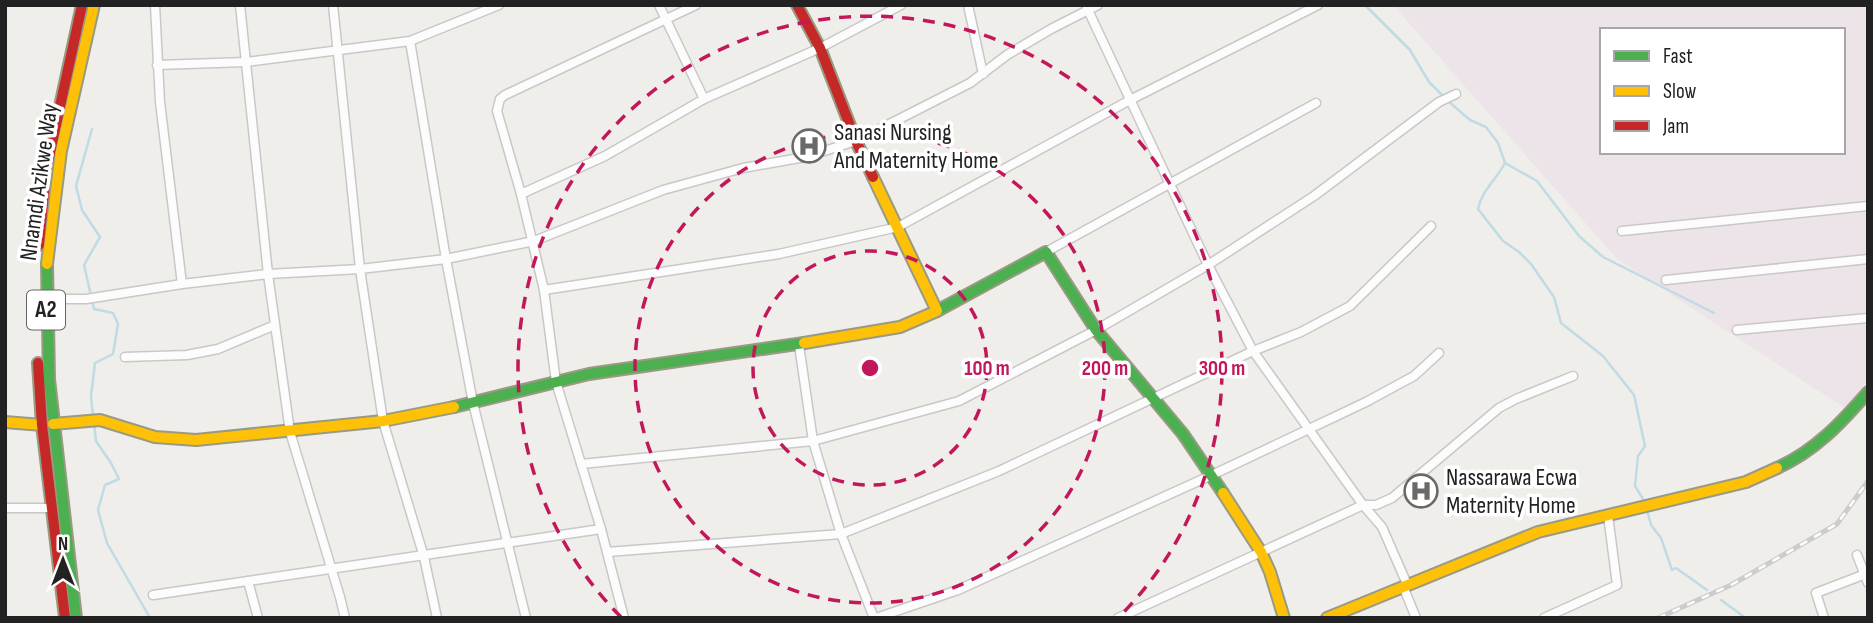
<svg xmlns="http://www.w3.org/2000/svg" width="1873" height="623" viewBox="0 0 1873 623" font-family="'Sofia Sans Condensed',sans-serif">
  <rect width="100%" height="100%" fill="#f0eeeb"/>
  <path fill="#ede4e9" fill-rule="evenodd" d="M1393 5H1868V379L1846 409 1618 260ZM1602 30H1843V152H1602Z"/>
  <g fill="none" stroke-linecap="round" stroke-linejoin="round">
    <g stroke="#bfdbe3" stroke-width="2.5">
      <path d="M1365 5 1410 50 1429 82 1443 96"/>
      <path d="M1448 101 1470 120 1486 127 1498 143 1505 163C1496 180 1482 190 1478 209L1503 241 1519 252 1531 264 1554 297 1561 323 1603 356 1634 395 1645 446 1638 456 1635 486 1646 504"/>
      <path d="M92 129 76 186 82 210 100 237 84 265 94 309 113 313 118 324 113 354 95 363 91 396 93 417"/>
      <path d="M1505 163 1537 181 1579 236 1603 257 1714 313"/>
      <path d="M94 423 96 441 111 463 119 479 105 485 98 510 107 543 150 618"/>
      <path d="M1647 510 1651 525 1661 538 1672 570 1676 568 1707 590"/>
      <path d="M1721 600 1743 616 1740 618"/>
    </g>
    <defs>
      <g id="street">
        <path d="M155 5 160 102 182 284"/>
        <path d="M240 5 268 274 290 432 340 597 345 618"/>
        <path d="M333 5 360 269 383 421 424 557 437 618"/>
        <path d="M659 5 704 99"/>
        <path d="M968 5 983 74"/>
        <path d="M1087 8 1208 265 1253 351 1363 505 1382 527 1407 584"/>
        <path d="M410 41 446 259 473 403 526 618"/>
        <path d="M157 65 246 62 410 41 499 5"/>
        <path d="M521 194 605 156 704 99 820 48 901 5"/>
        <path d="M1622 231 1868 206"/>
        <path d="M1046 252 1316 103"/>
        <path d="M1666 280 1868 259"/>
        <path d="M544 290 779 254 898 227 1130 100 1318 5"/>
        <path d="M46 299H86L182 284 268 274 360 269 446 259 534 241 663 190 743 168 805 157 856 141 970 83 1007 55 1051 29 1098 5"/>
        <path d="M1737 330 1868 318"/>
        <path d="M799 345 813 441 841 534 874 618"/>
        <path d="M125 357 187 355 218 349 275 325"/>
        <path d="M581 464 813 441 959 401 1096 330 1208 265 1314 196 1439 102 1456 94"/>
        <path d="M5 508H51"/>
        <path d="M607 552 841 534 999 471 1253 351 1301 332 1350 306 1431 226"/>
        <path d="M1857 555 1868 583"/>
        <path d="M248 581 258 618"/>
        <path d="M1403 586 1416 618"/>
        <path d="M153 595 601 529"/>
        <path d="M624 618 601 529 556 382 544 290 521 194 497 111 500 99 505 95 696 5"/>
        <path d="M876 618 958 590 1212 475 1366 402 1414 376 1439 353"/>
        <path d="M1118 618 1363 505H1376L1392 498 1499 408 1516 399 1573 376"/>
        <path d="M1544 618 1617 585 1608 515"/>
        <path d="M1824 618 1816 593 1868 573"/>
      </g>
      <g id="fast">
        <path d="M47 264 49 379 76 618"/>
        <path d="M937 311 1046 252 1096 330 1183 434 1223 493"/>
        <path d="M454 407 589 374 804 343"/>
        <path d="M1777 468C1815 451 1841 423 1868 392"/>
      </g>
      <g id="slow">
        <path d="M47 264 61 151 94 5"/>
        <path d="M804 343 900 327 937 311 873 177"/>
        <path d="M5 422 42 425"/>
        <path d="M53 424 100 420 155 437 196 440 383 421 454 407"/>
        <path d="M1223 493 1261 552 1270 572 1284 618"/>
        <path d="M1327 618 1538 532 1746 482 1777 468"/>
      </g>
      <g id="jam">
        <path d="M797 5 820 48 856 141 873 177"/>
        <path d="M39 245 46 171 82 5"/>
        <path d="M38 363 42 425 65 618"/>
      </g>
    </defs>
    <use href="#street" stroke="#c9c8c7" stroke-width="11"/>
    <use href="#fast" stroke="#999a82" stroke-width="14"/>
    <use href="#slow" stroke="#999a82" stroke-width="14"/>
    <use href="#jam" stroke="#999a82" stroke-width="14"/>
    <use href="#street" stroke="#fdfcfc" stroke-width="8"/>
    <use href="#fast" stroke="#4caf50" stroke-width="10"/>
    <use href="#slow" stroke="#ffc107" stroke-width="10"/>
    <use href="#jam" stroke="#c62828" stroke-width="10"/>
    <defs>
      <path id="rail" d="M1658 618 1731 585 1837 524 1868 481"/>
    </defs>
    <use href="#rail" stroke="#ccc" stroke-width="5"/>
    <use href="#rail" stroke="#fff" stroke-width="2.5" stroke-dasharray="8" stroke-linecap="butt"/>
  </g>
  <g fill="none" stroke="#c2185b" stroke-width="3.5" stroke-dasharray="12 9">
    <circle cx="870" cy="368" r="117"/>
    <circle cx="870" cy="368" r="235"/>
    <path d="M621 617A352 352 0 1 1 1119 617"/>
  </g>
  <defs>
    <symbol id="hospital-ring" viewBox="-11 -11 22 22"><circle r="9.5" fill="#fff" stroke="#6a6968" stroke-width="1.5"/><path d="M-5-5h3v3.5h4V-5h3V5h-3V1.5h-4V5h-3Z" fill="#6a6968"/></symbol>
  </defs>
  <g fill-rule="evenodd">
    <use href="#hospital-ring" x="790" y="127" width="38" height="38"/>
    <use href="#hospital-ring" x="1402" y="472" width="38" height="38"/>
  </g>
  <g text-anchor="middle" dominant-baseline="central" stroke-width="7" stroke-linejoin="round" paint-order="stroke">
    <rect fill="#fff" stroke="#646464" stroke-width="2" x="27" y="290.5" width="38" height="39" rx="5"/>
    <g font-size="23" font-weight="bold" fill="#222">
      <text x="46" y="310">A2</text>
    </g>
    <g font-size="24" fill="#222" stroke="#fff" text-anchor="start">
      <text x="834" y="132">Sanasi Nursing<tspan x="834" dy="28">And Maternity Home</tspan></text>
      <text x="1446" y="477">Nassarawa Ecwa<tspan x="1446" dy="28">Maternity Home</tspan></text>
    </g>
    <g font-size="24" fill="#222" stroke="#fff">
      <text transform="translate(39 182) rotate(-82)">Nnamdi Azikwe Way</text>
    </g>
  </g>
  <circle cx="870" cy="368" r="10" fill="#c2185b" stroke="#fff" stroke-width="3.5"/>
  <g font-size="21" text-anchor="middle" font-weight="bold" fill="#c2185b" stroke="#fff" stroke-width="7" stroke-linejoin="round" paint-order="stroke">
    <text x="987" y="375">100 m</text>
    <text x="1105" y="375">200 m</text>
    <text x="1222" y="375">300 m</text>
  </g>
  <rect width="1873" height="623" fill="none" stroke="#222222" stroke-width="14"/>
  <rect x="1600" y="28" width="245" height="126" fill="#ffffff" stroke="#a7a7a7" stroke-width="2"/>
  <rect x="1614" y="51" width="35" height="10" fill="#4caf50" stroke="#a7a7a7" stroke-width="2"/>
  <text x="1663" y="63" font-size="21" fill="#222222">Fast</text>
  <rect x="1614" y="86" width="35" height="10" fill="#ffc107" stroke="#a7a7a7" stroke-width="2"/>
  <text x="1663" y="98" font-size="21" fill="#222222">Slow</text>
  <rect x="1614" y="121" width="35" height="10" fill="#c62828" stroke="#a7a7a7" stroke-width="2"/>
  <text x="1663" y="133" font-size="21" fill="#222222">Jam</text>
  <g transform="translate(63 560)" stroke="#ffffff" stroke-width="5" paint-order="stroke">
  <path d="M0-5L12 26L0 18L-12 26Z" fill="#222222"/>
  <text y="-10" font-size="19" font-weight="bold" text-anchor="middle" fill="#222222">N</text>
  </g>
</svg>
